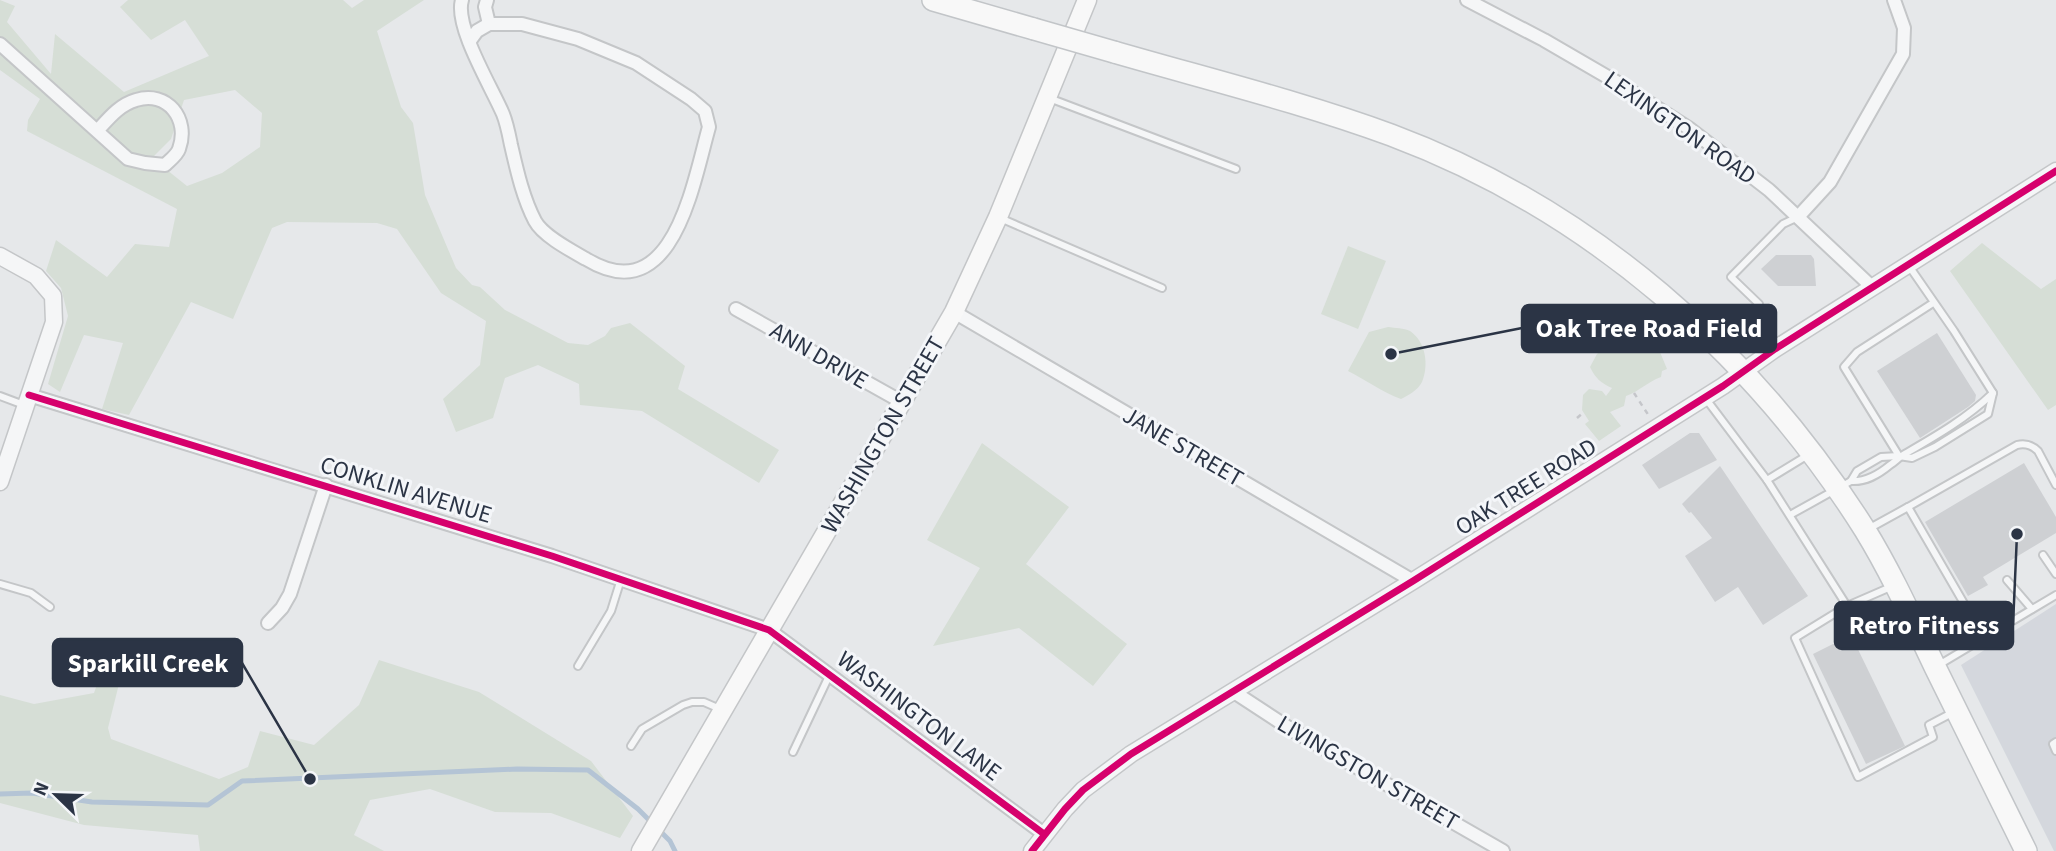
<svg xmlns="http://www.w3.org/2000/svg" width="2056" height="851" viewBox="0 0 2056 851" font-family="'Source Sans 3',sans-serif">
  <rect width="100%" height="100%" fill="#e6e8ea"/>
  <path fill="#d4d7dd" d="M2056 604V851H2054L1961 665Z"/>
  <g fill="#d6ded6" fill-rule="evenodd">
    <path d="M0 0 15 6 7 22 51 74 55 34 124 92 209 56 185 20 151 40 120 7 128 0H343L352 8 364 0H424L377 31 401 107 413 123 425 195 456 268 472 285 480 287 505 310 568 343 588 345 605 336 611 328 630 323 685 366 678 389 779 450 759 483 642 411 580 405 579 384 538 365 505 378 493 418 456 432 443 399 480 365 486 321 441 293 397 229 377 223 287 222 272 228 233 319 191 302 129 415 102 409 123 343 84 335 60 392 48 384 68 316 61 288 46 271 56 240 107 277 135 244 169 247 177 209 27 131 28 120 40 99 0 70ZM235 90 262 113 260 147 222 173 187 186 152 158 171 139 184 100Z"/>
    <path d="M1982 243 2041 289 2056 279V405L2048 410 1950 271Z"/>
    <path d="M1348 246 1386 261 1358 329 1321 314Z"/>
    <path d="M1388 327C1395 328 1404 328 1410 331 1426 342 1429 365 1422 382 1418 390 1409 395 1401 399 1382 392 1366 380 1348 371L1369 332Z"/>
    <path d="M1617 338 1627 341 1634 347 1655 340 1667 369 1662 371 1661 377C1647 382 1640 391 1626 396L1624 406 1610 412 1621 426 1599 441 1585 424 1589 421 1582 410 1583 395 1589 389 1602 391 1606 396 1612 388C1601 383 1596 379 1590 367L1597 354Z"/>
    <path d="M982 443 1069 507 1026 564 1127 644 1093 686 1019 628 933 646 980 568 927 540Z"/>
    <path d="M110 646 128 648 108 728 111 739 219 779 248 767 260 731 314 745 359 705 379 660 479 692 591 761 633 816 620 838 551 813 495 812 430 789 370 800 354 835 384 851H200L198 835 84 825 0 803V695L34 704 94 693Z"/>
  </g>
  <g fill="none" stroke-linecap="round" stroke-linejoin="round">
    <g stroke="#b4c4d5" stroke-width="5">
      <path d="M0 794 32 793 92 802 208 805 242 781 517 769 588 770 638 809 652 823"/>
      <path d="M659 830 670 841 675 851"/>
    </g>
  </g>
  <g fill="#ced0d3">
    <path d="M1776 255H1811L1814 259 1816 286H1778L1761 269Z"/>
    <path d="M1937 333 1976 395 1975 401 1968 407 1920 438 1877 371Z"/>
    <path d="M1690 433H1699L1717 460 1659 489 1642 465Z"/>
    <path d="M2024 463 2056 517V533L1983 577 1988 585 1968 596 1925 522Z"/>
    <path d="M1720 466 1808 596 1763 625 1738 587 1715 602 1685 556 1712 538 1691 512 1689 513 1682 504Z"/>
    <path d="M1851 635 1905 746 1866 764 1813 654Z"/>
  </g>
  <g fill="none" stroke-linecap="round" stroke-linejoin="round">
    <defs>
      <g id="service">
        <path d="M1049 98 1236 169"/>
        <path d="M1000 218 1162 288"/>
        <path d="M1759 304 1731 277 1783 224 1798 217"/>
        <path d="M0 396 24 405"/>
        <path d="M1706 399 1767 480 1847 606 1893 586"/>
        <path d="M1899 456 1844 367 1857 352 1933 303"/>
        <path d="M1767 480 1808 455"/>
        <path d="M1851 481C1866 482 1878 475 1890 465 1895 462 1898 458 1903 455 1934 437 1966 419 1993 393"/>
        <path d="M1908 507 2017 445C2025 443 2032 445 2038 451L2056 485"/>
        <path d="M1790 515 1851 481 1857 471 1881 457 1899 456 1912 458 1935 447 1988 414 1993 393 1954 331 1909 266"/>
        <path d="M1870 528 1908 507 1973 619 1991 634"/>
        <path d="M2043 555 2056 574"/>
        <path d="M2007 580 2032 609"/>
        <path d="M0 584 31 593 50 607"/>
        <path d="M1847 606 1795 638 1858 777 1933 737 1929 725 1952 713"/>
        <path d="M578 666 611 611 621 579"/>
        <path d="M1937 666 2056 595"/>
        <path d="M2056 742 2053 744 2056 751"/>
        <path d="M631 746 642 729 683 705 692 702H704L720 709"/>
        <path d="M793 752 829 676"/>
      </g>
      <g id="minor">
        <path d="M462 0C454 26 492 88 503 114 507 124 509 135 511 145 517 171 523 198 535 221 543 236 572 251 586 259 673 312 693 183 709 127L705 111 691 99 636 63 578 39 522 24H489L477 31 469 42"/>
        <path d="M487 0 485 7 489 24"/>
        <path d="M1467 0 1544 40 1618 83 1690 129 1769 190 1872 287"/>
        <path d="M0 44 128 159 145 163 165 165C170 160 177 155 179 149 190 119 167 90 136 100 119 105 109 118 97 131"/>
        <path d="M1798 217 1830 182 1903 54 1904 28 1894 0"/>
        <path d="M736 309 902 402"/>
        <path d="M954 312 1413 581"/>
        <path d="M29 395 552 556 769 630 1044 834"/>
        <path d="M268 623 282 608 290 594 326 485"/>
        <path d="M1234 692 1292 730 1503 851"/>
      </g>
      <g id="tertiary">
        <path d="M0 256 36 276 53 296 54 322 0 482"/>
        <path d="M1032 851 1065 809 1083 790 1131 754 1413 581 1723 386 1775 349 2056 171"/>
      </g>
      <path id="secondary" d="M641 851 954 312 998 217 1087 0"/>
      <g id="primary">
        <path d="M933 0 1034 29"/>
        <path d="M1114 52C1207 79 1301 102 1391 135 1589 209 1753 352 1865 530 1892 574 1913 621 1935 667 1965 728 1996 790 2026 851"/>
      </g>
    </defs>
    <use href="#service" stroke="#c4c6c8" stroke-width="10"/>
    <use href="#minor" stroke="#c4c6c8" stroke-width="16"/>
    <use href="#tertiary" stroke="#c4c6c8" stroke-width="19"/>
    <use href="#secondary" stroke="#c4c6c8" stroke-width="21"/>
    <use href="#primary" stroke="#c2c5c8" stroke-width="24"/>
    <g stroke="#c5c6ca" stroke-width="2.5" stroke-dasharray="5 5" stroke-linecap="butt">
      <path d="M1634 393 1649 416"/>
      <path d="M1577 418 1584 412"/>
    </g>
    <use href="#service" stroke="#f5f6f7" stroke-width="6"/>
    <use href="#minor" stroke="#f5f6f7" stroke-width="12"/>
    <use href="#tertiary" stroke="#f5f6f7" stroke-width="16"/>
    <use href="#secondary" stroke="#f8f8f8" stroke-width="18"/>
    <use href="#primary" stroke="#f8f8f8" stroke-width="21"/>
    <defs>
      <path id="primary-bridge" d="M1034 29 1114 52"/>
    </defs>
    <use href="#primary-bridge" stroke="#c2c5c8" stroke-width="24" stroke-linecap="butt"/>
    <use href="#primary-bridge" stroke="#f8f8f8" stroke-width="21"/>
    <defs>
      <g id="cycleway">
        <path d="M29 395 552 556 769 630 1044 834"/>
        <path d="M1032 851 1065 809 1083 790 1131 754 1413 581 1723 386 1775 349 2056 171"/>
      </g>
    </defs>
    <use href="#cycleway" stroke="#f4f6f9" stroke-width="11"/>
    <use href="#cycleway" stroke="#d6006c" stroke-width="7"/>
  </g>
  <g text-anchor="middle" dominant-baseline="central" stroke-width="6" stroke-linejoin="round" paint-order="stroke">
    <g font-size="24" fill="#2b3445" stroke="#f4f6f9">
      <text transform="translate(1680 128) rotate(35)">LEXINGTON ROAD</text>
      <text transform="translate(819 356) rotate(30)">ANN DRIVE</text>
      <text transform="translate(883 435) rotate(-60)">WASHINGTON STREET</text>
      <text transform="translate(1183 447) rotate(30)">JANE STREET</text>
      <text transform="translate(1526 487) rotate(-32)">OAK TREE ROAD</text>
      <text transform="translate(406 490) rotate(17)">CONKLIN AVENUE</text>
      <text transform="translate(919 716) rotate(37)">WASHINGTON LANE</text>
      <text transform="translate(1368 773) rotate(30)">LIVINGSTON STREET</text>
    </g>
  </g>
  <path fill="none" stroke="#2b3445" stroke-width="2.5" d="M1391 354L1522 328M2017 534L2013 625M310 779L242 663"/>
  <g fill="#2b3445" stroke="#f4f6f9" stroke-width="2.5">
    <circle cx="1391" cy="354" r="7"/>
    <circle cx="2017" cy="534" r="7"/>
    <circle cx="310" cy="779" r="7"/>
  </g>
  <g fill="#2b3445" stroke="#2b3445" stroke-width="2.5">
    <rect x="1522" y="305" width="254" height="47" rx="7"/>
    <rect x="1835" y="602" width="178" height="47" rx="7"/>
    <rect x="53" y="639" width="189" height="47" rx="7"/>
  </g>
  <g font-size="26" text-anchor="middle" font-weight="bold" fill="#fff">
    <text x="1649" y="337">Oak Tree Road Field</text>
    <text x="1924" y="634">Retro Fitness</text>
    <text x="148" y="672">Sparkill Creek</text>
  </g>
  <g transform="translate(56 795) rotate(293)" stroke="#f4f6f9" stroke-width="5" paint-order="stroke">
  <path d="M0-5L12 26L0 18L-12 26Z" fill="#2b3445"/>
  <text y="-10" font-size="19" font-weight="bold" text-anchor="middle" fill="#2b3445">N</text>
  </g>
</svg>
